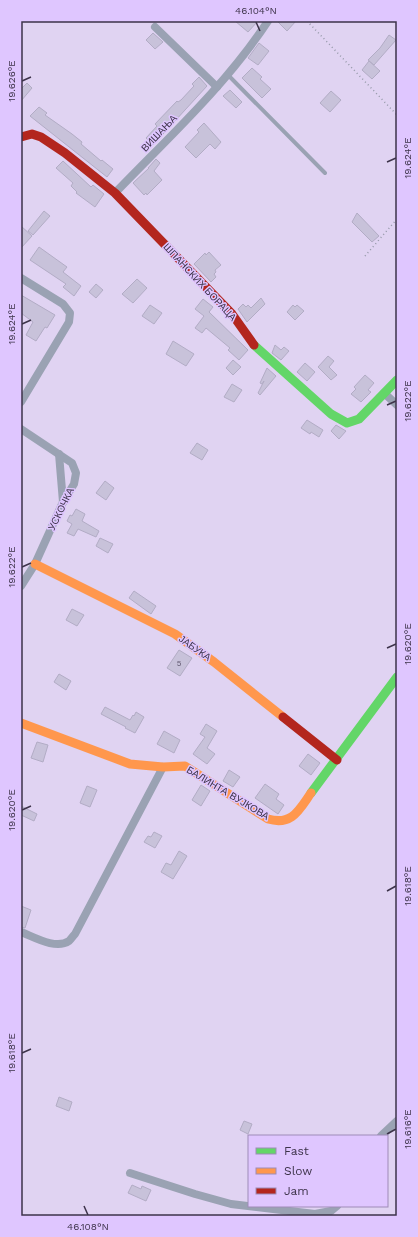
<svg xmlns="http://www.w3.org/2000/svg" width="418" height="1237" viewBox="0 0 418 1237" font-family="'Work Sans',sans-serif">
  <rect width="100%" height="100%" fill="#e0d3f2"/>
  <g fill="#c8c2da" stroke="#b2acc5">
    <path d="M235 21H258L248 32Z"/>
    <path d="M277 21H296L287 31Z"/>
    <path d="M153 33 163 42 155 49 146 40Z"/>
    <path d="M389 35 396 40 374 65 368 60 380 48Z"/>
    <path d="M259 43 269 51 258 65 248 58Z"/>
    <path d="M369 61 380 71 372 79 362 70Z"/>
    <path d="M252 68 262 77 260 79 271 89 262 98 242 78Z"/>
    <path d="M199 77 207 86 153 145 146 138 157 126 155 124 177 101 178 102 181 100 194 86 192 84Z"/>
    <path d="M27 83 32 88 21 101V89Z"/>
    <path d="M230 90 242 102 236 108 223 96Z"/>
    <path d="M331 91 341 100 330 112 320 103Z"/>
    <path d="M39 107 47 113 45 115 72 134 82 142 81 144 101 161 102 160 113 169 107 177 30 116Z"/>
    <path d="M204 123 221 142 215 149 210 144 196 158 185 147 199 132 197 130Z"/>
    <path d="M156 159 160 163 154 171 162 180 147 195 146 193 144 195 133 183 149 168H148Z"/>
    <path d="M63 161 91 187 93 185 104 194 95 207 76 193 77 192 71 186 73 183 56 168Z"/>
    <path d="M44 211 50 216 33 235 28 231Z"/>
    <path d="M357 213 379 236 372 242 352 222Z"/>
    <path d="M21 226 32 236 21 248Z"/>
    <path d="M39 247 67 267 63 272 81 286 74 296 63 287 66 284 30 260Z"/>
    <path d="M209 252 221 265 215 270 216 272 214 274 216 277 211 282 194 264 205 253 206 255Z"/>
    <path d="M137 279 147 288 133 303 122 294Z"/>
    <path d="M96 284 103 290 96 298 89 292Z"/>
    <path d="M21 295 55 315 47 328 45 327 36 341 26 335 33 322 21 313Z"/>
    <path d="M261 298 265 304 247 322 238 309 243 304 246 307 248 305 251 308Z"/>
    <path d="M203 299 213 307 209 312 248 350 239 360 228 350 230 348 206 328 202 333 195 328 204 316 195 309Z"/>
    <path d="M150 305 162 313 154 324 142 316Z"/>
    <path d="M293 305 295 307 297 305 304 311 295 320 287 312Z"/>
    <path d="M173 341 194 354 186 366 166 354Z"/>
    <path d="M275 345 281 350 284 347 289 351 281 360 272 353Z"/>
    <path d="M328 356 334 361 329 367 337 375 331 380 318 367Z"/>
    <path d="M233 360 241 367 233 375 226 368Z"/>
    <path d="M305 363 315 372 307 381 297 372Z"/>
    <path d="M267 368 276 376 260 395 258 393 264 381 262 384 260 383Z"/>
    <path d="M365 375 374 383 368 390 371 392 361 402 351 394 356 389 354 387Z"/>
    <path d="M232 384 242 390 234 402 224 397Z"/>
    <path d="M307 420 323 430 319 437 311 432 310 434 301 428Z"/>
    <path d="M336 425 346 431 339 439 331 431Z"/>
    <path d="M197 443 208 450 202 460 190 453Z"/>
    <path d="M105 481 114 488 106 500 96 493Z"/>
    <path d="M76 509 85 514 82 521 99 531 96 537 78 529 74 536 67 533 72 524 67 521 70 515 72 516Z"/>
    <path d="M100 538 113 544 108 553 96 546Z"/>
    <path d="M134 591 156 606 151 614 129 598Z"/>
    <path d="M72 609 84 615 77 626 66 620Z"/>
    <path d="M179 650 192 658 180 676 167 668Z"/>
    <path d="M59 674 71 681 66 690 54 682Z"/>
    <path d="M105 707 130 720 133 715 134 716 136 712 144 717 135 733 125 728 126 727 101 714Z"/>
    <path d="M206 724 217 731 207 748 215 754 207 764 193 754 205 737 200 734Z"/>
    <path d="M164 731 180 740 174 753 157 744Z"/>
    <path d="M37 742 48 745 43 762 31 758Z"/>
    <path d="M308 754 320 763 311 775 299 766Z"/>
    <path d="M229 770 240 777 233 787 223 781Z"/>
    <path d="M265 784 279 794 276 799 284 805 278 814 255 798Z"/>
    <path d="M201 785 210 791 201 806 192 800Z"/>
    <path d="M87 786 97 790 90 807 80 803Z"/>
    <path d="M21 806 37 814 34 821 21 815Z"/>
    <path d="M154 832 162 836 155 848 144 842 148 836 151 837Z"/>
    <path d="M179 851 187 856 173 879 161 872 166 863 171 865Z"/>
    <path d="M21 906 31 910 25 928 21 927Z"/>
    <path d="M59 1097 72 1102 69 1111 56 1106Z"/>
    <path d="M244 1121 252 1124 248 1134 240 1130Z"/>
    <path d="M132 1185 141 1189 142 1186 151 1190 146 1201 128 1193Z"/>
  </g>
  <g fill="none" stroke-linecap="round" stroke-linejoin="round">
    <g stroke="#9599a9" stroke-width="1.5" stroke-dasharray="1 3" stroke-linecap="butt">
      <path d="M307 21 397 115"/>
      <path d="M365 256 397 219"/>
    </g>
    <path stroke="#9aa2b3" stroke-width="4" d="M228 75 325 173"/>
    <g stroke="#9aa2b3" stroke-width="8">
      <path d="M155 27 217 87"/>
      <path d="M115 193C168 138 226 85 268 21"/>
      <path d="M21 278 63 304 70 313 69 322 21 402"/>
      <path d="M384 393 397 405"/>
      <path d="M21 429 72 463 76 473 74 484 63 502 35 564 21 586"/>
      <path d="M59 454 63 502"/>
      <path d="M21 932C34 937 56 950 69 941 71 939 73 936 75 934L163 767"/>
      <path d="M381 1136 397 1121"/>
      <path d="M130 1173 195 1194 231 1204 315 1214 331 1211 337 1206"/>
    </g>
    <g stroke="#63d668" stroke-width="9">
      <path d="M254 345 331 414 347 423 359 419 397 380"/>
      <path d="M311 793 397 677"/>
    </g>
    <g stroke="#ff974d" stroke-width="9">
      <path d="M35 564 175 634 214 662 283 717"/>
      <path d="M21 723 130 764 163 767 185 766 268 819C292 826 299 810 311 793"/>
    </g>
    <g stroke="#b3261e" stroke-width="9">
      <path d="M21 137 32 134 41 137 65 153 115 193 232 314 254 345"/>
      <path d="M283 717 337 760"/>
    </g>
  </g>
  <path fill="none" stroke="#3d334a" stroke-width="1.5" d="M256 22 260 31M22 81 31 77M387 162 396 158M22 324 31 320M387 405 396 401M22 567 31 563M387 648 396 644M22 810 31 806M387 891 396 886M22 1053 31 1049M387 1134 396 1129M84 1206 88 1215"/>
  <g text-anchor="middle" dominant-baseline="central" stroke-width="3" stroke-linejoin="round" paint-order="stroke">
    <g font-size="8" fill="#60586f">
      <text x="179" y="663">5</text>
    </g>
    <g font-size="10" fill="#3d334a" stroke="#dfc6ff">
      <text transform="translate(159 133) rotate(-46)">ВИШАЊА</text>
      <text transform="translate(200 282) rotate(47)">ШПАНСКИХ БОРАЦА</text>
      <text transform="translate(61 509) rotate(-64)">УСКОЧКА</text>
      <text transform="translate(195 648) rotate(35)">ЈАБУКА</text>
      <text transform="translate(228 793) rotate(31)">БАЛИНТА ВУЈКОВА</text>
    </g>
  </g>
  <rect width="418" height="1237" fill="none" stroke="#dfc6ff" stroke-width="44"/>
  <rect x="248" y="1135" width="140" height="72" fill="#dfc6ff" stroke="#9e8bb7"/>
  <rect x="256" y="1148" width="20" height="6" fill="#63d668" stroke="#9e8bb7"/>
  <text x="284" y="1155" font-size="12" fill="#3d334a">Fast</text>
  <rect x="256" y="1168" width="20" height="6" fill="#ff974d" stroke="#9e8bb7"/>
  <text x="284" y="1175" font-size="12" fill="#3d334a">Slow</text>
  <rect x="256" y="1188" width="20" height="6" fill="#b3261e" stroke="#9e8bb7"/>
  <text x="284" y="1195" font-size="12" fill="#3d334a">Jam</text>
  <rect x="22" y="22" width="374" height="1193" fill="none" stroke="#3d334a" stroke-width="1.5"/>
  <g font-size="10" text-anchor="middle" fill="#3d334a">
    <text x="256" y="14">46.104°N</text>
    <text transform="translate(11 81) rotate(-90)" y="4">19.626°E</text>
    <text transform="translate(407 158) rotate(-90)" y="4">19.624°E</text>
    <text transform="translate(11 324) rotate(-90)" y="4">19.624°E</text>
    <text transform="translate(407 401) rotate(-90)" y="4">19.622°E</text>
    <text transform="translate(11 567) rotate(-90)" y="4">19.622°E</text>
    <text transform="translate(407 644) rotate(-90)" y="4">19.620°E</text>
    <text transform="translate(11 810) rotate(-90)" y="4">19.620°E</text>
    <text transform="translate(407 886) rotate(-90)" y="4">19.618°E</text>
    <text transform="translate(11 1053) rotate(-90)" y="4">19.618°E</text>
    <text transform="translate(407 1129) rotate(-90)" y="4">19.616°E</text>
    <text x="88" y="1230">46.108°N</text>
  </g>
</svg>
